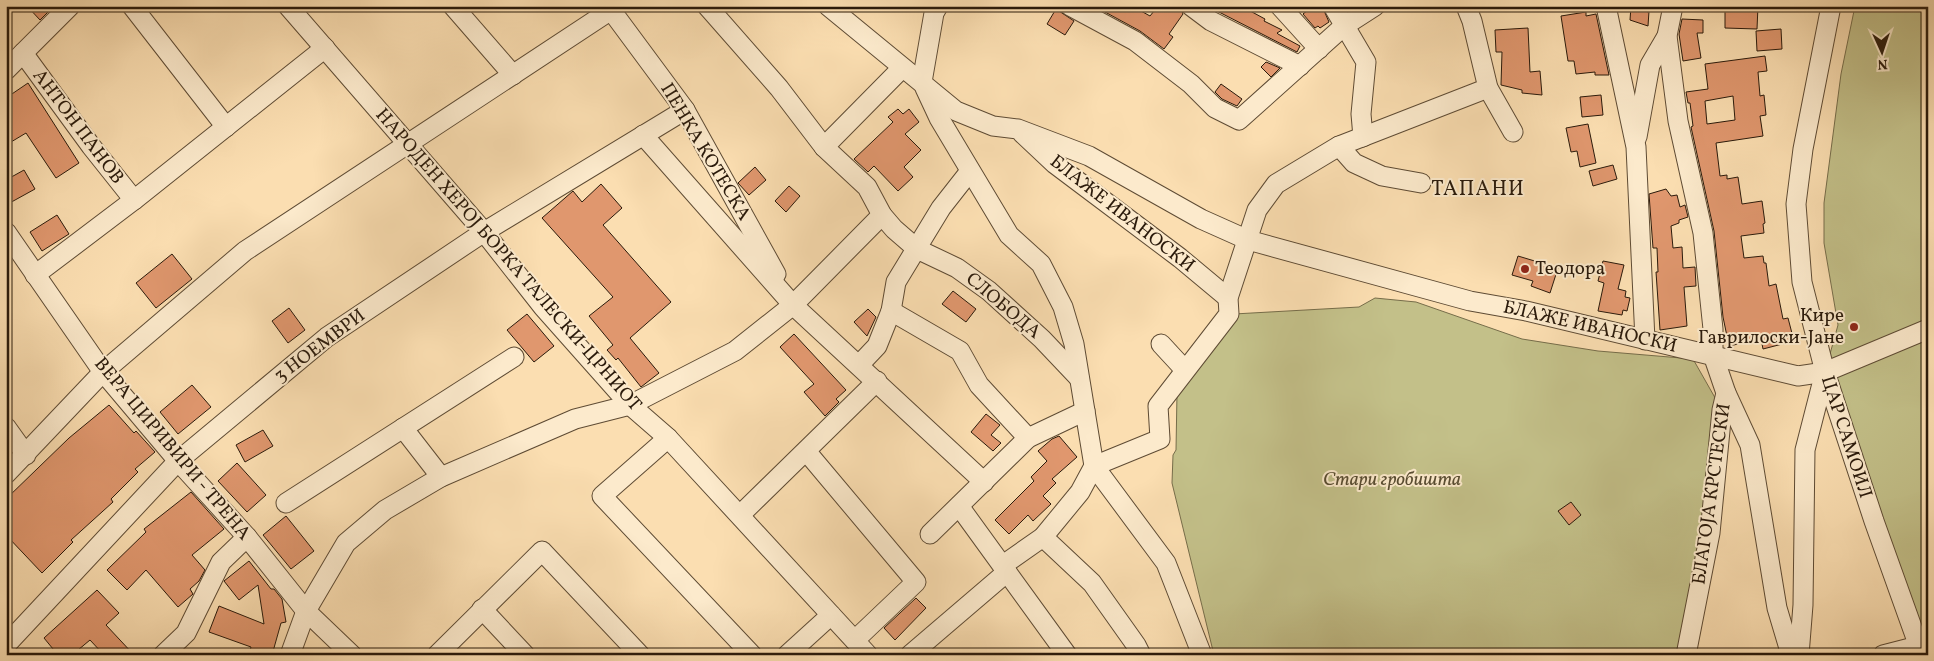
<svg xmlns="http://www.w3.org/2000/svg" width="1934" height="661" viewBox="0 0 1934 661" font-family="Vollkorn,serif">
  <rect width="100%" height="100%" fill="#fbdeb1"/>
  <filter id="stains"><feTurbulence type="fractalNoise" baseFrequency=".004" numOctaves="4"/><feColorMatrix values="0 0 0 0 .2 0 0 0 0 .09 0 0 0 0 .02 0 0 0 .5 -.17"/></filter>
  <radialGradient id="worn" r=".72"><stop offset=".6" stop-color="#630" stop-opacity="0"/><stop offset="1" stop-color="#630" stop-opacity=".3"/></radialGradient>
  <g fill="#c3c089" stroke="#766d4a">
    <path d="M1855 6H1928V638L1918 646 1825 372 1838 325 1824 243V203L1841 74Z"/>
    <path d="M1375 298 1416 302 1522 339 1598 351 1693 359 1722 410 1686 655H1214L1172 483 1173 455 1176 450 1177 393 1234 314 1359 307Z"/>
  </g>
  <g fill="#e0976e" stroke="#2a1a0b" fill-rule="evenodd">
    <path d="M27 6H54L40 20Z"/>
    <path d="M1094 6H1132L1150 16 1158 6H1180L1183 14 1169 34 1173 37 1164 49 1140 31Z"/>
    <path d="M1219 6H1241L1265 19 1264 21 1282 30 1277 33 1278 34 1300 46 1297 52 1217 11Z"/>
    <path d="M1313 6H1322L1329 22 1320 28 1318 26 1315 28 1303 14Z"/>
    <path d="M1631 6H1647V12L1649 11 1648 26 1630 20Z"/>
    <path d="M1725 6H1758L1757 29 1725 28Z"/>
    <path d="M1056 9 1074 21 1065 35 1047 24Z"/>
    <path d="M1586 12V16L1596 14 1609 75H1595V72L1576 74 1574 61H1568L1561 16Z"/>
    <path d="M1682 19 1703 20V33H1697L1701 58 1683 61 1679 34Z"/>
    <path d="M1528 28 1530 72 1540 71 1542 95 1522 93V90L1501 85 1502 52H1496L1495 30Z"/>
    <path d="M1781 29 1782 49 1757 51 1756 31Z"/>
    <path d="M1765 56 1767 71 1758 72 1760 96 1764 95 1766 115 1760 116 1763 136 1716 143 1720 176 1727 175V179L1738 177 1742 204 1762 201 1765 223 1763 224 1764 233 1741 236 1744 258 1763 256 1764 263H1766L1769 286 1776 284 1783 319 1788 318 1794 341 1763 349 1761 339 1729 346 1723 317 1714 231 1691 127 1693 126 1690 103H1688L1686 92 1708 89 1705 64ZM1733 96 1735 120 1707 124 1705 101Z"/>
    <path d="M1266 62 1280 68 1271 77 1261 67Z"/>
    <path d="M28 83 79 163 56 178 26 133 6 145V98Z"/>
    <path d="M1221 84 1242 99 1237 106 1222 99 1215 92Z"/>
    <path d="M1601 95 1603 115 1582 117 1580 97Z"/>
    <path d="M898 109 903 114 909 109 919 122 905 134 921 150 904 167 913 177 898 191 874 166 868 172 854 159 893 122 888 117Z"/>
    <path d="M1588 124 1596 163 1580 167 1577 151 1571 152 1566 128Z"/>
    <path d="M1613 165 1617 179 1593 186 1589 171Z"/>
    <path d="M755 167 766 180 749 195 738 183Z"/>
    <path d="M24 170 35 189 6 205V180Z"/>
    <path d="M601 184 622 208 603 225 671 302 630 338 659 373 641 387 618 358 616 360 607 350 613 345 589 316 613 297 542 218 573 191 582 202Z"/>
    <path d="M789 186 800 196 786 212 775 201Z"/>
    <path d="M1666 189 1671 196 1677 195 1680 207 1685 205 1688 217 1679 220V223L1671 226 1673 248 1682 247 1683 268 1695 267 1696 286 1684 287 1687 326 1660 330 1656 272H1658L1657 248H1653L1649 194Z"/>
    <path d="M57 215 69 234 42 251 30 232Z"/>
    <path d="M172 254 192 279 156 308 136 283Z"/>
    <path d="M1518 256 1558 268 1550 293 1531 286 1533 281 1512 275Z"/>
    <path d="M1603 261 1624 265 1618 289 1626 291 1625 297 1630 298 1627 311 1623 310 1622 315 1598 311 1604 283 1598 281Z"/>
    <path d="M953 291 976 309 966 322 942 304Z"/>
    <path d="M289 308 305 330 288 343 272 321Z"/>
    <path d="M868 309 876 317 867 336 854 322Z"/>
    <path d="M527 314 554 346 534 362 507 330Z"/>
    <path d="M794 334 846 390 836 399 839 402 825 416 804 392 814 384 780 347Z"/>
    <path d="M192 385 211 407 178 434 160 412Z"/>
    <path d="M109 405 134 433 136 431 155 452 135 469 138 472 111 499 113 502 71 540 73 542 42 573 6 535V499L69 438Z"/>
    <path d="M986 414 1000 425 991 435 1001 443 993 451 971 432Z"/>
    <path d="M263 430 273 446 245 462 236 445Z"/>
    <path d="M1059 436 1077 457 1052 479 1056 483 1043 496 1051 504 1033 521 1028 515 1009 534 995 520 1034 481 1031 477 1047 461 1038 451 1052 439Z"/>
    <path d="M237 463 266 495 247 512 218 481Z"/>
    <path d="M191 492 224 529 192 555 205 570 199 581 190 589 193 594 178 607 146 570 127 590 107 570 146 532 144 529Z"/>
    <path d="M1571 502 1581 515 1569 525 1558 511Z"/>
    <path d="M286 516 314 551 291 569 263 535Z"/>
    <path d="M249 561 271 589H274L282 599 286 622 281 623 272 655H249L251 647 209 632 219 606 264 624 258 585 239 600 224 581Z"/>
    <path d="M97 590 119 613 106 625 134 655H104L90 640 72 655H58L44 638Z"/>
    <path d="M916 598 926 608 895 640 884 628Z"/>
  </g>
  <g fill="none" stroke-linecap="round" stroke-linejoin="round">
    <defs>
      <g id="minor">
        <path d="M132 6 226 127"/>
        <path d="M288 6 484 232 543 307 630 405 668 438 868 655"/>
        <path d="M453 6 513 75"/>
        <path d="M608 6 685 110 776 274"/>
        <path d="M707 6 779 88 824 147 867 187 882 215 894 229 917 249 957 268 989 291 1042 339 1079 378"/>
        <path d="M828 6 956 111 993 126 1018 129 1089 156 1201 219 1248 240 1470 301 1526 311 1798 376 1825 372 1928 329"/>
        <path d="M1070 6 1135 41 1191 84 1215 108 1239 120 1344 26 1375 6"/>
        <path d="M1191 6 1211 21 1300 66"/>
        <path d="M1280 6 1319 49"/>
        <path d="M1333 6 1366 62 1361 114 1363 137"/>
        <path d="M1466 6 1472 21 1488 88 1513 132"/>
        <path d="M1606 6 1636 147 1645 340"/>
        <path d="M1673 6 1667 36 1678 121 1703 233 1713 329V355L1726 393 1750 445 1777 608 1791 655"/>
        <path d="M1831 6 1803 149 1796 204 1802 282 1825 372 1874 521 1922 655"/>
        <path d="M23 53 91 146 134 200"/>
        <path d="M6 70 70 6"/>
        <path d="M922 82 934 13 938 6"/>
        <path d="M925 88 939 118 1009 235 1041 264 1063 307 1074 344 1094 466 1166 563 1202 655"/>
        <path d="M1022 133 1055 164 1180 258 1228 298"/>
        <path d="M643 135 793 305 984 482"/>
        <path d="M1637 137 1650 65 1667 36"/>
        <path d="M1339 146 1354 163 1382 176 1421 183"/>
        <path d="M824 147 902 68"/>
        <path d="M6 232 103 372 178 461 247 537 306 611 352 655"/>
        <path d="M35 275 134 200 325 48"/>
        <path d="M891 311 960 351 979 385 1028 438"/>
        <path d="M1161 344 1185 370"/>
        <path d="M859 365 877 346 891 311 896 282 941 208 970 171"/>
        <path d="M6 427 26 455"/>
        <path d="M403 428 441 477"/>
        <path d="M668 438 602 496 752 655"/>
        <path d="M806 451 916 582 855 640"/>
        <path d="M1094 466 1160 439 1158 406 1229 314 1228 298 1257 210 1276 184 1339 146 1488 88"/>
        <path d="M6 474 103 372 245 251 611 10"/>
        <path d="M286 503 514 357"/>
        <path d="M959 506 1067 655"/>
        <path d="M740 515 877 381"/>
        <path d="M930 534 1028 438 1085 411"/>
        <path d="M1043 537 1092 583 1136 645 1141 655"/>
        <path d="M1003 565 1043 537 1080 492 1094 466"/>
        <path d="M482 609 525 655"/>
        <path d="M6 645 178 461 327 337 484 232 685 110"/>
        <path d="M163 655 186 633 221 562 247 537"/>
        <path d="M290 655 306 611 346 543 385 510 441 477 575 419 630 405 735 351 793 305 882 215"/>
        <path d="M437 655 542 551 640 655"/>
        <path d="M787 655 831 615"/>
        <path d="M910 655 1007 572"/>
        <path d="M1686 655 1710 533 1722 410 1726 393"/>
        <path d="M1799 655 1803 605 1805 450 1825 372"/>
        <path d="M1883 655 1918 646 1927 639"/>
      </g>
    </defs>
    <use href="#minor" stroke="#5e4b34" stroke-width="21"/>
    <use href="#minor" stroke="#fceacc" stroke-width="19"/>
  </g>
  <g fill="#8f2418" stroke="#fceacc" stroke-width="2">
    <circle cx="1525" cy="269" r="5"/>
    <circle cx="1854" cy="327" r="5"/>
  </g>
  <g text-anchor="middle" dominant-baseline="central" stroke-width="4" stroke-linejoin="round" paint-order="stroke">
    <g font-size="19" fill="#2a1a0b" stroke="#fceacc">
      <text transform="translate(78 127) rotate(53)">АНТОН ПАНОВ</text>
      <text transform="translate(705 152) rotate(59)">ПЕНКА КОТЕСКА</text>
      <text transform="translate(1122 214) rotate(38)">БЛАЖЕ ИВАНОСКИ</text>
      <text transform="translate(508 260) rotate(49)">НАРОДЕН ХЕРОЈ БОРКА ТАЛЕСКИ-ЦРНИОТ</text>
      <text transform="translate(1003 306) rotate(40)">СЛОБОДА</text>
      <text transform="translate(1590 327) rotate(13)">БЛАЖЕ ИВАНОСКИ</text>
      <text transform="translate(320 346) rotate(-37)">3 НОЕМВРИ</text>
      <text transform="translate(1846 437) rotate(72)">ЦАР САМОИЛ</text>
      <text transform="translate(172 449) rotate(50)">ВЕРА ЦИРИВИРИ - ТРЕНА</text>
      <text transform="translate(1712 494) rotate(-82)">БЛАГОЈА КРСТЕСКИ</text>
    </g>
    <g font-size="19" fill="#2a1a0b" stroke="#fceacc" text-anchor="start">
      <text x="1535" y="269">Теодора</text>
      <text x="1844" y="316" text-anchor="end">Кире<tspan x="1844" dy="22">Гаврилоски-Јане</tspan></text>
    </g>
    <g font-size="19" font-style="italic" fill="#584c31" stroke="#fceacc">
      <text x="1392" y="480">Стари гробишта</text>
    </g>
    <g font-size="21" letter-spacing="1" fill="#2a1a0b" stroke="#fceacc">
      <text x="1478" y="189">ТАПАНИ</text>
    </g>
  </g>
  <rect width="1934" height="661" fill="none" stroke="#fbdeb1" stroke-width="25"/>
  <rect x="8" y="8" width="1919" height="646" fill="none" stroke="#2a1a0b" stroke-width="2.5"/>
  <rect x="12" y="12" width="1909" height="636" fill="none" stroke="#2a1a0b"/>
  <g transform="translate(1882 52) rotate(177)" stroke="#fceacc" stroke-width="4" paint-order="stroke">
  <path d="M0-4L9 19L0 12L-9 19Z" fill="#2a1a0b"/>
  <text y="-8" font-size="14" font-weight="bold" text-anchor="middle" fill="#2a1a0b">N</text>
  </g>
  <rect width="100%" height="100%" filter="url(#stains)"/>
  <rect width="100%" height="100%" fill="url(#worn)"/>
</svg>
